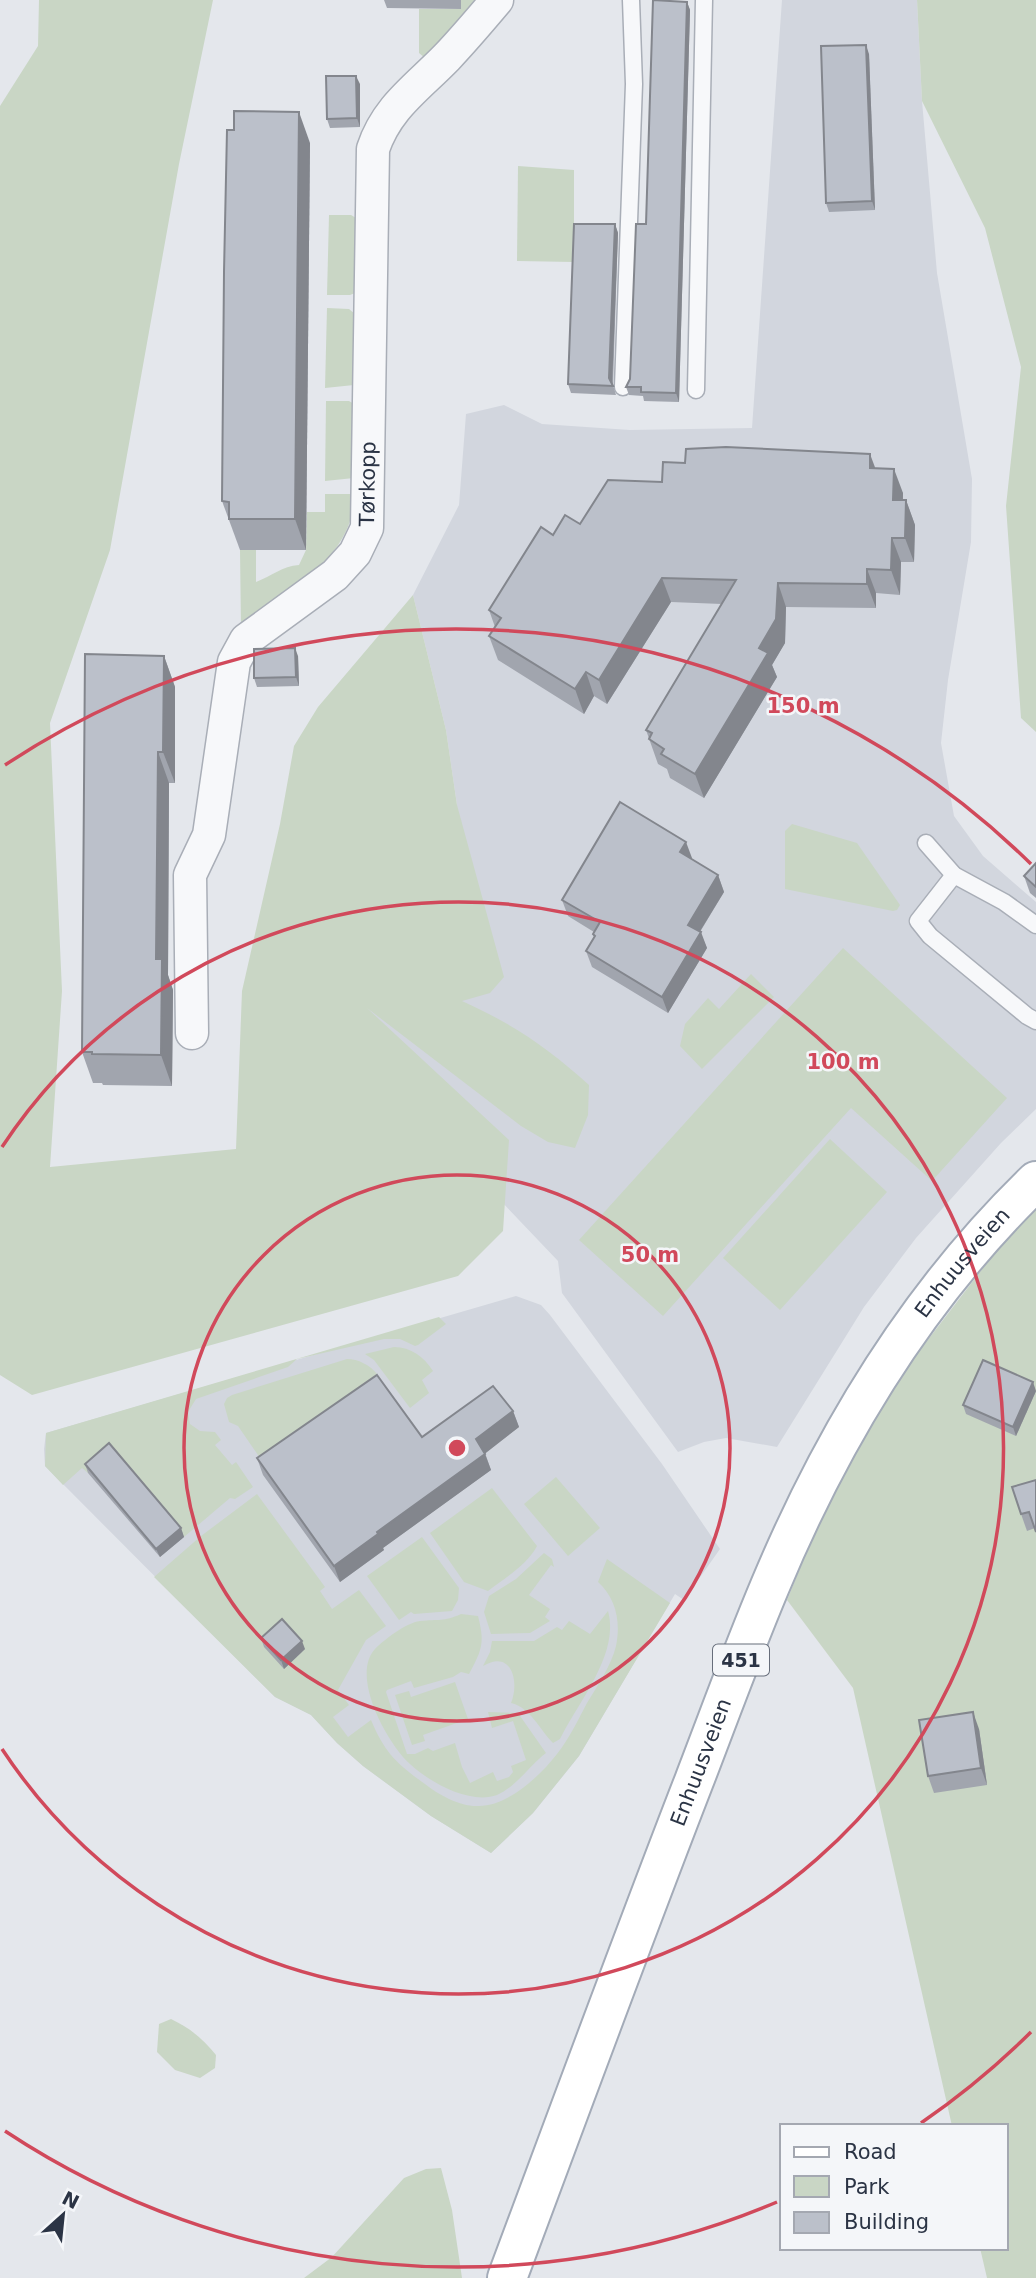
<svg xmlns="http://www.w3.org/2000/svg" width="1036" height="2278" viewBox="0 0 1036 2278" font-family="'DejaVu Sans',sans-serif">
  <rect width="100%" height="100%" fill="#e4e7ec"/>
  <g fill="#d2d6de">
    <path d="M782 0H917L922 101 937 273 972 479 971 542 948 680 941 743 954 816 983 856 1036 902V1109L1001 1143 916 1238 864 1307 777 1447 726 1438 704 1442 678 1452 562 1293 558 1261 500 1200 380 1022 360 1002 457 805 446 730 413 595 459 505 466 414 504 405 542 424 630 430 752 428Z"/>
    <path d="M516 1296 541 1305 550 1315 662 1464 720 1549 684 1600 675 1594 579 1756 533 1813 491 1853 431 1816 363 1766 337 1743 311 1715 275 1697 45 1466 44 1449 46 1433Z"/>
  </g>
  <g fill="#c9d6c5">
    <path d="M39 0H213L179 164 110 550 50 723 62 991 50 1167 236 1149 242 991 280 824 294 746 318 707 413 595 446 730 457 805 504 977 490 993 462 1001C513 1024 547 1047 589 1085L588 1115 575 1148 548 1142 521 1126 367 1008 509 1140 503 1231 458 1276 32 1395 0 1375V106L38 46Z"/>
    <path d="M461 0H487L425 58 419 53V9H460Z"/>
    <path d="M917 0H1036V732L1021 718 1006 506 1021 367 985 228 922 101Z"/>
    <path d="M518 166 574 170V262L517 261Z"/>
    <path d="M329 215H351L356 218 357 222 355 293 350 295H327Z"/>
    <path d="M327 308 349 309 355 314 354 385 325 388Z"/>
    <path d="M326 401H349L354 404V478L325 481Z"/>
    <path d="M325 494H350L353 498C356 555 281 598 241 628L240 550H256V582C272 576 282 566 299 565L306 550 307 512H325Z"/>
    <path d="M792 824 857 843 900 905 897 910 893 911 785 889V831Z"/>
    <path d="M843 948 1007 1098 932 1181 851 1108 663 1316 579 1240Z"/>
    <path d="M751 974 774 997 702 1069 680 1046 685 1024 708 998 719 1009Z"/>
    <path d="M830 1139 887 1192 780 1310 723 1258Z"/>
    <path d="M1036 1199V2278H987L980 2248H1006V2126H952L853 1688 787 1600 854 1436Z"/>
    <path d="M439 1317 446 1324 418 1345 415 1346 400 1339H384L297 1359 288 1367 196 1399 188 1412 190 1424 200 1431 215 1432 221 1440 215 1445 232 1465 236 1462 253 1487 235 1499 230 1498 184 1537 113 1452 88 1473 82 1468 63 1485 45 1466 46 1433Z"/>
    <path d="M394 1347C411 1347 424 1357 433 1371L422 1380 429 1393 410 1408 374 1360 365 1354Z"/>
    <path d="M347 1359C358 1359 370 1365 377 1374L260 1458 238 1426 229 1422 224 1404 227 1398 232 1395Z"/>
    <path d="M556 1477 600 1528 568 1556 524 1504Z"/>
    <path d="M492 1488 537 1546C527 1565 505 1578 488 1591L464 1582 430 1533Z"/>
    <path d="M257 1494 325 1587 320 1591 332 1609 359 1590 386 1626 366 1640 338 1690 349 1705 333 1717 348 1737 371 1720C385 1753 396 1763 425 1784 439 1795 460 1807 479 1806 508 1806 540 1776 557 1754 569 1739 578 1720 587 1703 598 1685 611 1666 616 1646 621 1622 616 1598 598 1582L607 1559 670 1603 579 1756 533 1813 491 1853 431 1816 363 1766 337 1743 311 1715 275 1697 154 1577 201 1536Z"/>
    <path d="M422 1537 459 1588 458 1600 452 1611 414 1614 411 1612 399 1620 367 1576Z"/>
    <path d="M544 1553 552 1559 554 1567 551 1565 529 1595 550 1609 545 1617 550 1621 530 1633 491 1634 484 1612 489 1596 516 1579Z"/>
    <path d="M608 1611C620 1654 578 1702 560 1739L553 1743C539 1729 531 1708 511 1703 520 1681 511 1649 483 1666L490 1652 492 1641H534L557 1627 562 1630 569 1621 590 1634Z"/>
    <path d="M461 1614 478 1616C485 1643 482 1650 469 1674L461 1672 453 1677 414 1688 411 1681 387 1690 386 1692 407 1754H415L428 1748 433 1751 455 1743 462 1767 470 1783 493 1772 497 1781 509 1777 513 1772 511 1766 526 1760 513 1721 492 1728 488 1712 518 1713 546 1753C530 1765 516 1787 497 1795 470 1805 429 1782 410 1764 387 1743 350 1676 375 1649 385 1639 406 1623 420 1621 439 1619 443 1622 461 1614Z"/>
    <path d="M455 1682 468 1719 423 1735 425 1741 412 1745 395 1695 409 1691 411 1697Z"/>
    <path d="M171 2019C190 2028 203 2039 216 2055L215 2068 200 2078 175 2070 157 2052 159 2024Z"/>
    <path d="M441 2168 452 2210 462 2278H304L332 2257 404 2178 426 2169Z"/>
  </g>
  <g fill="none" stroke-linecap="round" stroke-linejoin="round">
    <defs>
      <g id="lane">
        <path d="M623 387 634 84 631 0"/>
        <path d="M696 390 704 0"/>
        <path d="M926 843 954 875 1004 902 1036 925"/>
        <path d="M954 875 918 921 930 936 1027 1016 1036 1021"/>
      </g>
      <g id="street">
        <path id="s1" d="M192 1033 190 875 209 835 234 662 246 640 335 575 355 553 367 528 373 149C387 107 417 88 447 57 464 39 481 19 497 0"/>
      </g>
      <g id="primary">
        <path id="s2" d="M507 2278C569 2112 630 1946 694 1781 719 1716 743 1650 770 1586 833 1435 918 1295 1036 1181"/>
      </g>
    </defs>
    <use href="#lane" stroke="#a9aeb7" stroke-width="19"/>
    <use href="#street" stroke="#a9aeb7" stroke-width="35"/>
    <use href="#primary" stroke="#a3abb8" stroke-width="42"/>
    <use href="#lane" stroke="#f7f8fa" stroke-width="16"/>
    <use href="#street" stroke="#f7f8fa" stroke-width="32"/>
    <use href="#primary" stroke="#fff" stroke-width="38"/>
  </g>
  <g fill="#a1a5ae">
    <path d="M384 0H461V9L387 8Z"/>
    <path d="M687 2 690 10 679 402 644 401 643 396 629 395 626 387 630 379 646 224Z"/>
    <path d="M869 54 875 210 829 212 826 203Z"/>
    <path d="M360 84V127L330 128 327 119Z"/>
    <path d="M310 143 306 550H240L222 501Z"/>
    <path d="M615 224 618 233 613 385 616 395 571 393 568 384Z"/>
    <path d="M876 468 903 493V500H906L915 525 914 562H901L900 595 876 593V608L786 607 785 643 772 665 777 677 704 798 670 778 667 769 658 764 646 730 722 604 671 602 607 704 594 696 584 714 498 660 489 636 495 627 489 610 553 535 580 524 662 482Z"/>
    <path d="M164 656 175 687V783H169L168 975 173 990 172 1086 103 1085 102 1083H93L82 1052Z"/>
    <path d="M298 656 299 686 257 687 254 678Z"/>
    <path d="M692 858 691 859 718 875 724 892 700 932 707 948 668 1013 592 967 586 951 594 937 593 934 594 932 568 916 562 900Z"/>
    <path d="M1036 863V898L1030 893 1024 876Z"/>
    <path d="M1036 1391 1016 1436 966 1414 963 1405Z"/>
    <path d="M513 1411 519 1427 485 1453 491 1470 383 1548 384 1550 340 1582 263 1475 257 1458 422 1437Z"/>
    <path d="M85 1464 181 1528 184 1537 160 1557 88 1473Z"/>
    <path d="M1036 1480 1035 1528 1027 1531 1021 1514Z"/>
    <path d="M261 1638 305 1649 284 1669 264 1647Z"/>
    <path d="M979 1729 987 1785 934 1793 928 1776Z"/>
  </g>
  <g fill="#83868d">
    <path d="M687 2 690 10 679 402 676 393Z"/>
    <path d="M866 45 869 54 875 210 872 201Z"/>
    <path d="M356 76 360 84V127L357 118Z"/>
    <path d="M299 112 310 143 306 550 295 519Z"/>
    <path d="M615 224 618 233 612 387 609 378Z"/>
    <path d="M870 454 879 478 870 468Z"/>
    <path d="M894 469 903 493 902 525 893 500Z"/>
    <path d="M906 500 915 525 914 562 905 538Z"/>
    <path d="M892 538 901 562 900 595 891 570Z"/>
    <path d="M867 569 876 593V608L867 584Z"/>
    <path d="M662 578 671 602 607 704 599 680Z"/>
    <path d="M778 583 786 607 785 643 772 665 777 677 704 798 695 774Z"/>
    <path d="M295 648 298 656 299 686 296 677Z"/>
    <path d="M164 656 175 687V783L163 752Z"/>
    <path d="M586 672 594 696 584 714 575 689Z"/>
    <path d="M158 752 169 783 168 975 173 990 172 1086 161 1055 156 959Z"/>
    <path d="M686 842 692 858 685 869 680 852Z"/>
    <path d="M718 875 724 892 694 941 688 925Z"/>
    <path d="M701 932 707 948 668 1013 662 997Z"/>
    <path d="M1033 1382 1036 1391 1016 1436 1013 1427Z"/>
    <path d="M513 1411 519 1427 482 1456 476 1439Z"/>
    <path d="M485 1454 491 1470 383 1548 384 1550 340 1582 334 1566 377 1532Z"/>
    <path d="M181 1528 184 1537 160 1557 156 1549Z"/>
    <path d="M302 1641 305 1649 284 1669 281 1660Z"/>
    <path d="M973 1712 979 1729 987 1785 981 1768Z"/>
  </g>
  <g fill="#bbc0ca" stroke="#83868d" stroke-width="2">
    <path d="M653 0 687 2 676 393 641 392V387H626L630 379 636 224H646Z"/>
    <path d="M866 45 872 201 826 203 821 46Z"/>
    <path d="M326 76H356L357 118 327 119Z"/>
    <path d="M234 111 299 112 295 519H229V502L222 501 224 272 227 130H234Z"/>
    <path d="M574 224H615L609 378 613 386 568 384Z"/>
    <path d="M726 447 870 454V468L894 469 893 500H906L905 538H892L891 570 867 569V584L778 583 776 619 759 648 768 653 695 774 661 754 664 749 649 739 652 733 646 730 736 580 662 578 599 680 586 672 575 689 489 636 501 618 489 610 541 527 553 535 565 515 580 524 608 480 662 482 663 462 685 463 686 449Z"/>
    <path d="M295 648 296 677 254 678V649Z"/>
    <path d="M85 654 164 656 163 752H158L156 959H162L161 1055 92 1054V1052H82Z"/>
    <path d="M620 802 686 842 680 852 718 875 688 925 701 932 662 997 586 951 595 936 593 934 600 922 562 900Z"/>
    <path d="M1036 863V887L1024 876Z"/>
    <path d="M983 1360 1033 1382 1013 1427 963 1405Z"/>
    <path d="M377 1375 422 1437 493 1386 513 1411 476 1439 485 1454 377 1532 378 1534 334 1566 257 1458Z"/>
    <path d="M109 1443 181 1528 156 1549 85 1464Z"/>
    <path d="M1036 1480V1532L1029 1512 1021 1514 1012 1487Z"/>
    <path d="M282 1619 302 1641 281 1660 261 1638Z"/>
    <path d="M973 1712 981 1768 928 1776 919 1720Z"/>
  </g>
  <g fill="none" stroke="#d1495b" stroke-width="3.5">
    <circle cx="457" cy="1448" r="273"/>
    <path d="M2 1147A546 546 0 1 1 2 1749"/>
    <path d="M1031 2032A819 819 0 0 1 921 2123M777 2202A819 819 0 0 1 5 2131M5 765A819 819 0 0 1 1031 864"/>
  </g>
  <g text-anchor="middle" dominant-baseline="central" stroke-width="5" stroke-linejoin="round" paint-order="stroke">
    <rect fill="#f4f6f9" stroke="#676e7b" stroke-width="2" x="713" y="1644.5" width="56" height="31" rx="5"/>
    <g font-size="19" font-weight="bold" fill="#2b3445">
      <text x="741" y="1660">451</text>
    </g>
    <g font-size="21" fill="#2b3445" stroke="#f4f6f9">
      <text stroke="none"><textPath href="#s1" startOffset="614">Tørkopp</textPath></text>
      <text stroke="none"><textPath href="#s2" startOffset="1118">Enhuusveien</textPath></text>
      <text stroke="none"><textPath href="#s2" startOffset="551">Enhuusveien</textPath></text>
    </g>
  </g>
  <circle cx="457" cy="1448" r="10" fill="#d1495b" stroke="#f4f6f9" stroke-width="3.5"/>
  <g font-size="21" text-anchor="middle" font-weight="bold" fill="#d1495b" stroke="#f4f6f9" stroke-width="5" stroke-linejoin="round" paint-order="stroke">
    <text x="803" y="713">150 m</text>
    <text x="843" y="1069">100 m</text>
    <text x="650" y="1262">50 m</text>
  </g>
  <rect x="780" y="2124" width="228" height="126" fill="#f4f6f9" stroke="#a4a8b1" stroke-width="2"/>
  <rect x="794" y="2147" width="35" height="10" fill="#ffffff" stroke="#a4a8b1" stroke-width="2"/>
  <text x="844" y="2159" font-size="21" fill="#2b3445">Road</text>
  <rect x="794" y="2176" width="35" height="21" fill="#c9d6c5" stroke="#a4a8b1" stroke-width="2"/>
  <text x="844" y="2194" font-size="21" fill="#2b3445">Park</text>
  <rect x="794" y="2212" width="35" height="21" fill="#bbc0ca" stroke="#a4a8b1" stroke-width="2"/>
  <text x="844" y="2229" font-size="21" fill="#2b3445">Building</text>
  <g transform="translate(63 2215) rotate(27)" stroke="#f4f6f9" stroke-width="5" paint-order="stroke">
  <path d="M0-5L12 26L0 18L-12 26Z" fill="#2b3445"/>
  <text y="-10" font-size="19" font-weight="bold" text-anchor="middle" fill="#2b3445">N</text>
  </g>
</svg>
